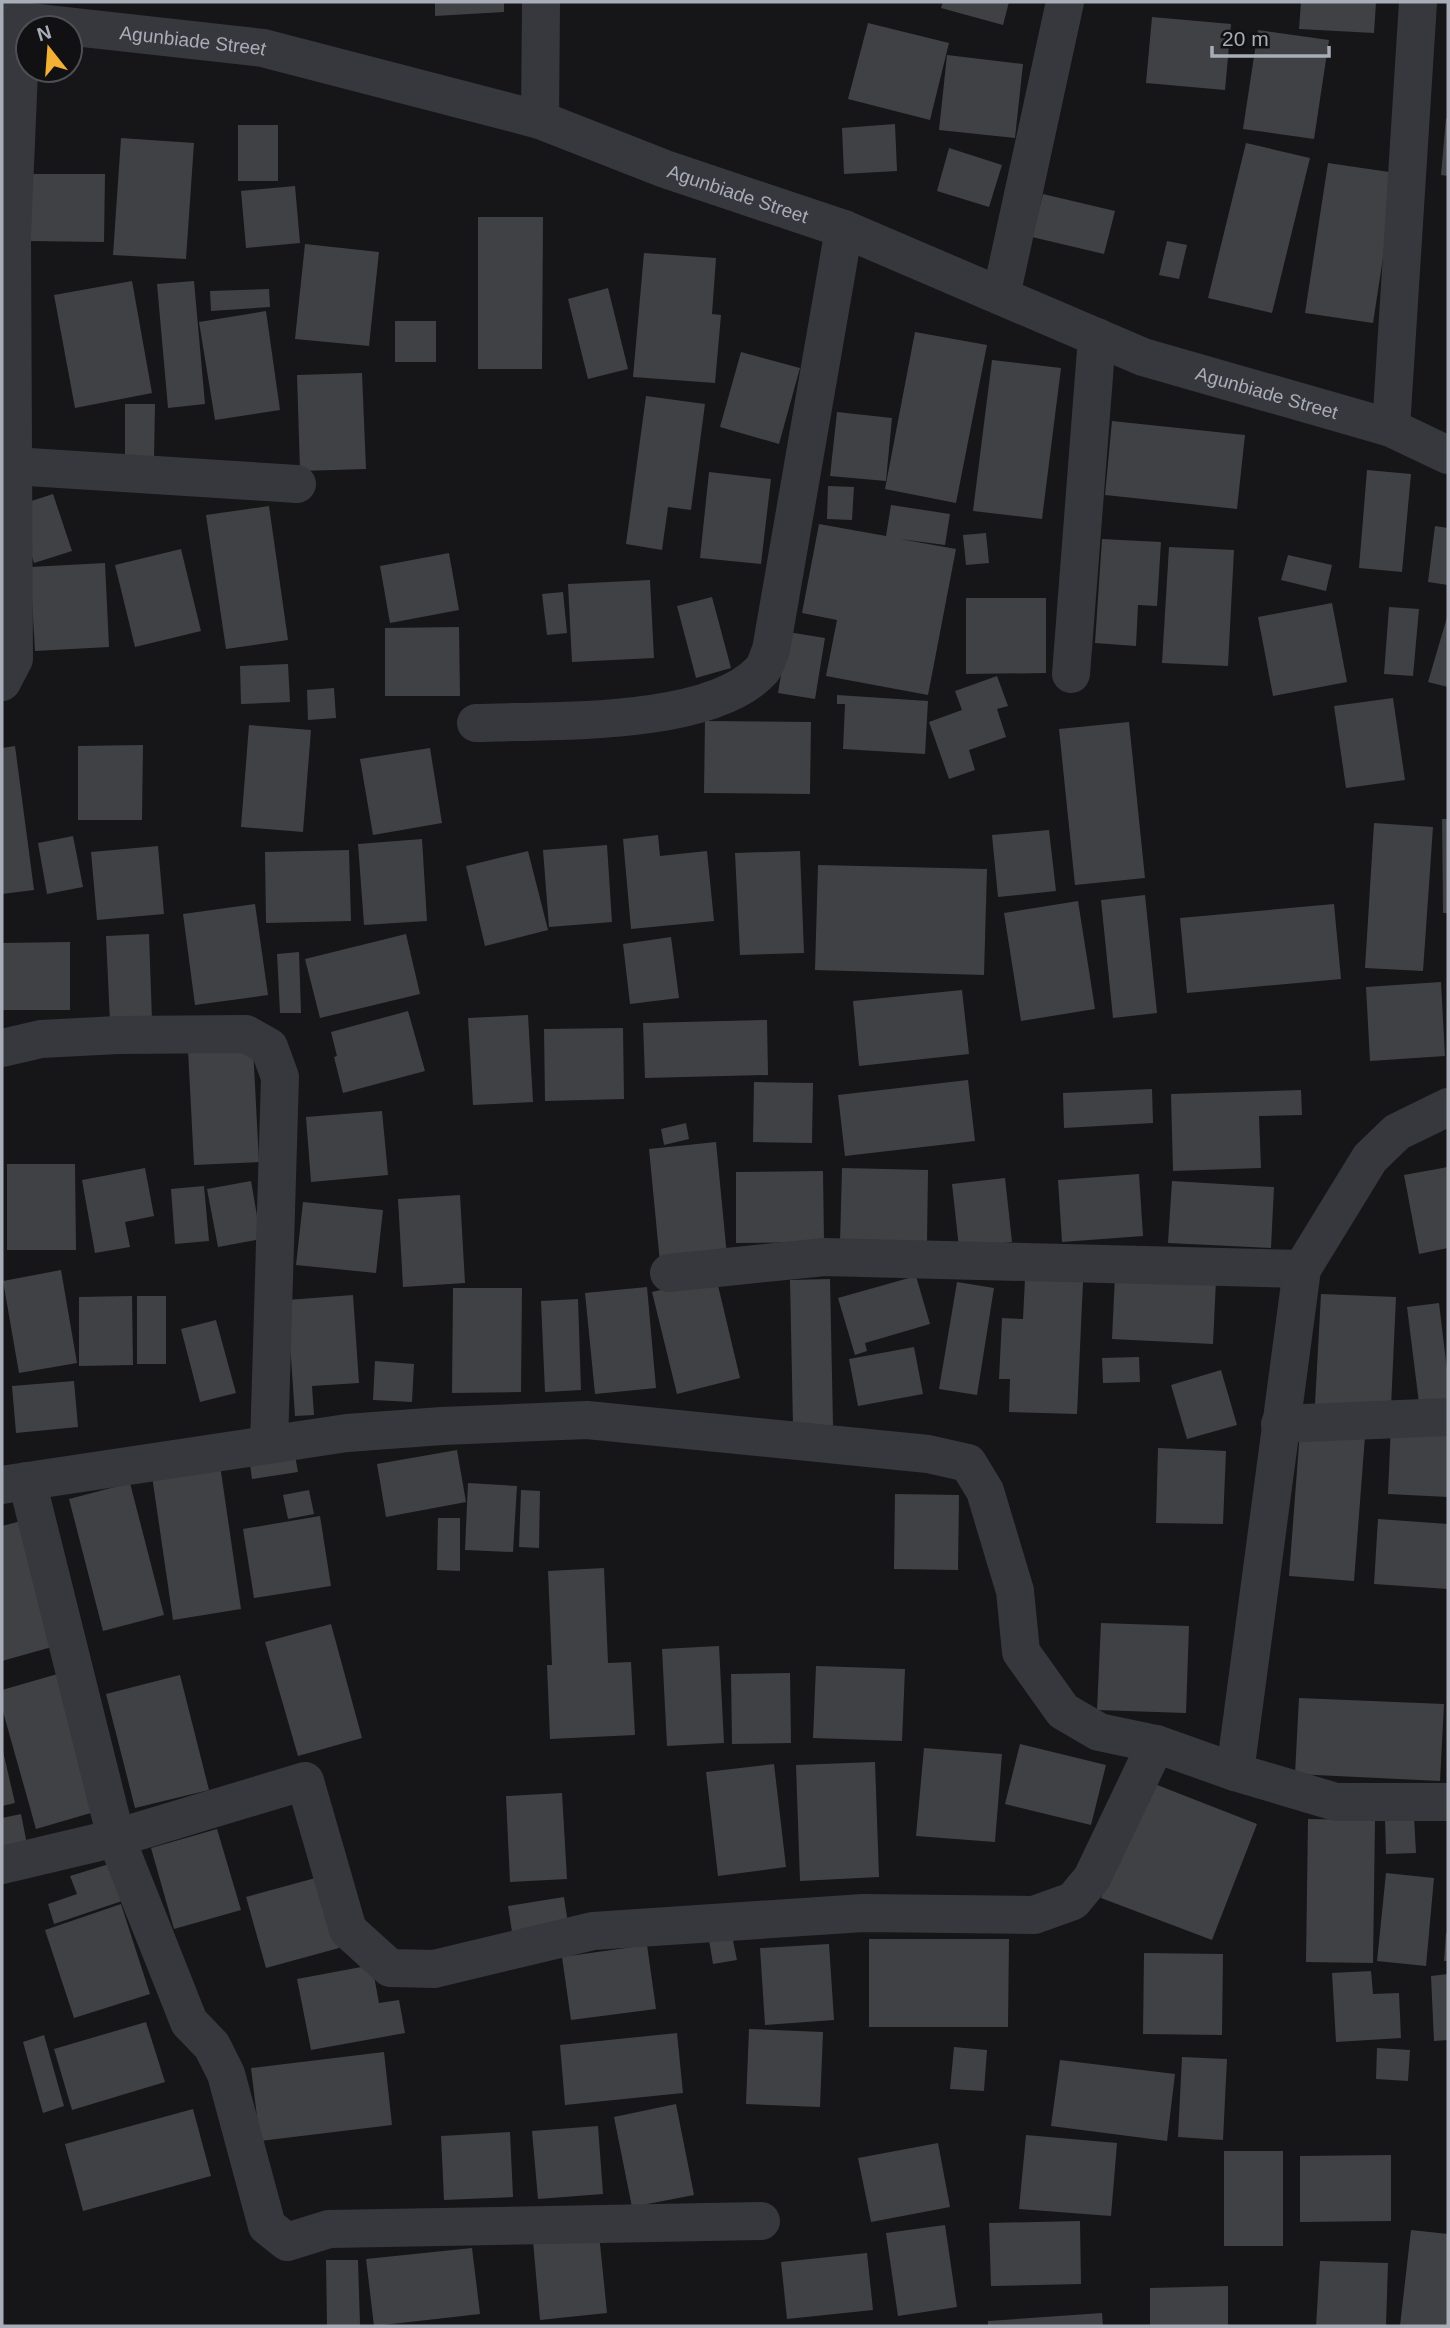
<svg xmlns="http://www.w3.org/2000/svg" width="1450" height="2328" viewBox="0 0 1450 2328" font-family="Arial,sans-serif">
  <rect width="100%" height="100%" fill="#161618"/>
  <g fill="#404145">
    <path d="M435 2H504V12L435 16Z"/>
    <path d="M943 2H1009L1003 25 941 8Z"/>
    <path d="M1301 2H1376L1374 33 1299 29Z"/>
    <path d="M1152 17 1231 24 1225 90 1146 83Z"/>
    <path d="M868 23 949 43 930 120 848 99Z"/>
    <path d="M1258 30 1329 40 1314 139 1243 129Z"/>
    <path d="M947 55 1023 64 1015 138 939 130Z"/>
    <path d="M1446 118H1448V176L1441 175Z"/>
    <path d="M895 124 897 171 844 174 842 128Z"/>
    <rect x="238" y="125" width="40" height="56"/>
    <path d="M121 138 194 143 186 259 113 255Z"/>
    <path d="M1246 143 1310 158 1272 313 1208 298Z"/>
    <path d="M949 148 1002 165 989 207 937 191Z"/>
    <path d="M1328 163 1396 173 1373 323 1305 313Z"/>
    <path d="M29 174H105L104 242 28 241Z"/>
    <path d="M295 186 300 243 246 248 241 191Z"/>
    <path d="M1043 194 1115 211 1104 254 1032 237Z"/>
    <path d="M478 217H543L542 369H478Z"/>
    <path d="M1167 241 1187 245 1179 279 1159 275Z"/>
    <path d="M305 244 379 252 369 346 295 339Z"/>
    <path d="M644 253 716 258 712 314 721 315 715 383 633 377Z"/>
    <path d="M132 281 152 393 75 408 54 295Z"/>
    <path d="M194 281 205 404 168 408 157 284Z"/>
    <path d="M608 288 628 369 588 379 568 299Z"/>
    <path d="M269 289 270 307 211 311 210 291Z"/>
    <path d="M266 311 280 410 215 420 199 322Z"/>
    <rect x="395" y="321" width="41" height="41"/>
    <path d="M915 332 987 345 956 503 885 489Z"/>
    <path d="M741 352 800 368 779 444 720 427Z"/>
    <path d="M992 360 1061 368 1042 519 973 511Z"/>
    <path d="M362 373 366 469 300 471 297 375Z"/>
    <path d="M646 396 705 404 691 510 668 507 662 550 626 544Z"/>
    <path d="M125 404H155L154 458 125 457Z"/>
    <path d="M837 412 892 418 886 481 830 476Z"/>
    <path d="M1112 421 1245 435 1237 509 1105 495Z"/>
    <path d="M1367 470 1411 474 1402 572 1359 568Z"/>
    <path d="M709 472 771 479 761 564 700 558Z"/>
    <path d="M828 486 854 487 852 520 827 519Z"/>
    <path d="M53 494 72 551 34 563 16 506Z"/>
    <path d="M891 505 950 514 945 545 900 539 956 549 928 695 826 676 837 620 802 613 819 524 886 536Z"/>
    <path d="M269 506 288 640 226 649 206 515Z"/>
    <path d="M1435 526 1448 528V585L1428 582Z"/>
    <path d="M986 533 989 563 966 565 963 535Z"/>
    <path d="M1102 539 1161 542 1157 606 1138 605 1136 646 1095 643Z"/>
    <path d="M1169 547 1234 550 1228 666 1162 663Z"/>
    <path d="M181 549 201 631 135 647 115 565Z"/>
    <path d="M449 553 459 610 390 623 380 566Z"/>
    <path d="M1288 555 1332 565 1326 591 1281 580Z"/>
    <path d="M105 563 109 647 35 651 30 567Z"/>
    <path d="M650 580 654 658 572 662 568 584Z"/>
    <path d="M563 592 567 633 547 635 542 594Z"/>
    <path d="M712 597 731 668 696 678 677 606Z"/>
    <path d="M966 598H1046V673L966 674Z"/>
    <path d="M1332 603 1347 682 1273 696 1258 617Z"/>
    <path d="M1389 607 1419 609 1413 676 1384 674Z"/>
    <path d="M1448 614V687L1428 682Z"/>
    <path d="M459 627 460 696H385V628Z"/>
    <path d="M788 632 825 638 815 699 778 693Z"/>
    <path d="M288 664 290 702 241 704 240 666Z"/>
    <path d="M997 676 1008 706 997 709 1006 737 969 750 975 770 949 779 929 722 962 710 955 691Z"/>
    <path d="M334 688 336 718 308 720 307 690Z"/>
    <path d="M837 695 928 701 925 754 843 749 845 704H837Z"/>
    <path d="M1393 698 1405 780 1346 788 1334 706Z"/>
    <path d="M705 721 811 722 810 794 704 793Z"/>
    <path d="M1129 722 1145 878 1075 885 1059 729Z"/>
    <path d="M249 725 311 730 303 832 241 827Z"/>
    <path d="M143 745 142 820H78V746Z"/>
    <path d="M15 746 34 890 2 894V748Z"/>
    <path d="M430 748 442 823 373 835 360 759Z"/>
    <path d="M1442 819H1448V913H1443Z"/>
    <path d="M1374 823 1433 827 1423 971 1365 968Z"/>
    <path d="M1049 830 1056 891 998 897 992 835Z"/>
    <path d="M658 835 660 856 707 851 714 921 631 929 623 839Z"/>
    <path d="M73 836 83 887 47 894 38 843Z"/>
    <path d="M422 839 427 921 364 925 358 844Z"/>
    <path d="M607 845 612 922 549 927 543 850Z"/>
    <path d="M158 846 164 914 97 920 91 852Z"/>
    <path d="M349 850 351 921 266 923 265 852Z"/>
    <path d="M528 851 548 930 485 946 466 866Z"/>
    <path d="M800 851 804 953 740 955 735 853Z"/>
    <path d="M818 865 987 869 984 975 815 970Z"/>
    <path d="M1145 895 1157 1013 1113 1018 1101 900Z"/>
    <path d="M1078 901 1095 1009 1021 1021 1004 913Z"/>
    <path d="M255 904 268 995 195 1005 183 914Z"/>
    <path d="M1334 904 1341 979 1187 993 1180 918Z"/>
    <path d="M149 934 152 1020 110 1022 106 936Z"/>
    <path d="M406 934 420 994 320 1018 305 959Z"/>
    <path d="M671 937 679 998 630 1004 623 944Z"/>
    <path d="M70 942V1010H2V943Z"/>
    <path d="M299 952 301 1013H280L277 954Z"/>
    <path d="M1441 982 1445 1056 1370 1061 1366 987Z"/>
    <path d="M962 990 969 1054 859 1066 853 1001Z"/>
    <path d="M408 1011 425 1071 343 1093 334 1057 337 1056 331 1032Z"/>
    <path d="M528 1015 533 1102 473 1105 468 1018Z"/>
    <path d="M767 1020 768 1075 645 1078 643 1023Z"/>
    <path d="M623 1028 624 1099 545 1101 544 1029Z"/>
    <path d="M253 1047 259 1162 194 1165 188 1050Z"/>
    <path d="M968 1080 975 1141 845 1156 838 1095Z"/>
    <path d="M754 1082 813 1083 812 1143 753 1142Z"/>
    <path d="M1152 1089 1153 1123 1064 1128 1063 1093Z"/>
    <path d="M1301 1090 1302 1115 1259 1116 1261 1168 1173 1171 1171 1094Z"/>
    <path d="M382 1111 388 1175 311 1182 306 1117Z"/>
    <path d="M686 1123 689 1139 664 1145 661 1129Z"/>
    <path d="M716 1142 727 1256 660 1263 649 1149Z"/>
    <path d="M7 1164H75L76 1250H7Z"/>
    <path d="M1448 1167V1248L1419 1254 1404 1175Z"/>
    <path d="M145 1168 154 1216 125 1222 130 1247 95 1253 82 1180Z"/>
    <path d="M842 1168 928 1170 927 1245 840 1243Z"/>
    <path d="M823 1171 824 1242 736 1243V1172Z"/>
    <path d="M1139 1174 1143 1236 1062 1242 1058 1180Z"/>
    <path d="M1005 1178 1012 1242 959 1248 952 1184Z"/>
    <path d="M251 1181 261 1239 218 1247 207 1189Z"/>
    <path d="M1172 1181 1274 1187 1271 1248 1168 1243Z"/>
    <path d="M204 1186 209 1241 175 1244 171 1189Z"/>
    <path d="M460 1195 465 1283 403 1287 398 1199Z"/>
    <path d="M303 1202 383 1210 376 1273 296 1265Z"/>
    <path d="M61 1270 77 1363 19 1373 3 1281Z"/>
    <path d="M916 1276 930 1324 865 1343 867 1351 855 1355 838 1298Z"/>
    <path d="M1115 1276 1216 1280 1213 1344 1112 1339Z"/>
    <path d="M716 1277 740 1378 677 1394 652 1292Z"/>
    <path d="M830 1279 833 1425 793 1426 790 1280Z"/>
    <path d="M1025 1279 1083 1282 1077 1414 1009 1412 1010 1379H999L1002 1318 1023 1319Z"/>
    <path d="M957 1282 994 1288 977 1395 939 1389Z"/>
    <path d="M647 1287 656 1388 595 1394 585 1293Z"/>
    <path d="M453 1288H522L521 1392 452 1393Z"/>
    <path d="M1321 1294 1396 1297 1391 1407 1315 1404Z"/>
    <path d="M353 1295 359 1383 312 1386 314 1415 295 1416 287 1300Z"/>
    <path d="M132 1296 133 1365 79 1366V1297Z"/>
    <rect x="137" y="1296" width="29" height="68"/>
    <path d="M578 1299 581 1390 545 1392 541 1301Z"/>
    <path d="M1439 1303 1448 1378V1408L1420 1411 1407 1307Z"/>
    <path d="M216 1320 236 1393 200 1402 181 1329Z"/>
    <path d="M914 1347 923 1394 858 1406 849 1359Z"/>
    <path d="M1139 1357 1140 1382 1103 1383 1102 1358Z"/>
    <path d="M375 1361 414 1364 412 1402 373 1400Z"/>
    <path d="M1221 1370 1237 1425 1187 1439 1171 1385Z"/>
    <path d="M74 1381 78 1427 16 1433 12 1386Z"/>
    <path d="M1391 1423 1448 1425V1497L1388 1494Z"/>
    <path d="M1300 1431 1365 1436 1354 1581 1289 1576Z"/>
    <path d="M1158 1448 1226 1451 1223 1524 1156 1523Z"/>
    <path d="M294 1450 298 1472 252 1479 249 1457Z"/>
    <path d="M457 1450 466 1502 386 1517 377 1464Z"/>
    <path d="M220 1465 241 1609 173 1620 152 1476Z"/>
    <path d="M130 1483 164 1615 103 1631 69 1499Z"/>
    <path d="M468 1483 517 1486 513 1552 465 1550Z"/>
    <path d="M309 1490 314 1514 288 1519 283 1495Z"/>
    <path d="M521 1490 540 1491 539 1548 519 1547Z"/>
    <path d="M895 1494 959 1495 958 1570 894 1569Z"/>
    <path d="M320 1516 331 1586 254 1598 243 1529Z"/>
    <path d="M438 1518H460V1571L437 1570Z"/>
    <path d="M1378 1519 1448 1524V1589L1374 1584Z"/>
    <path d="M25 1520 59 1645 2 1661V1526Z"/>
    <path d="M604 1568 608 1663 631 1662 635 1735 550 1739 547 1665H552L548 1571Z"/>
    <path d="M1101 1623 1189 1626 1186 1713 1097 1710Z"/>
    <path d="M331 1624 362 1738 298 1756 265 1642Z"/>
    <path d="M719 1646 724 1743 667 1746 662 1649Z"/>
    <path d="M816 1666 905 1669 902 1741 813 1738Z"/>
    <path d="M61 1673 101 1810 36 1829 2 1708V1690Z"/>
    <path d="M790 1673 791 1743 732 1744 731 1674Z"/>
    <path d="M180 1675 209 1790 135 1808 106 1694Z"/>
    <path d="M1299 1698 1444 1704 1440 1781 1295 1774Z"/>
    <path d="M1020 1744 1106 1765 1091 1825 1005 1804Z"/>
    <path d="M2 1747 15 1803 2 1806Z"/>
    <path d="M924 1748 1002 1754 995 1842 916 1836Z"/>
    <path d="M875 1762 879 1877 800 1881 796 1765Z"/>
    <path d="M774 1764 786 1867 718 1876 706 1772Z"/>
    <path d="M1147 1781 1257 1824 1212 1940 1101 1898Z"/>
    <path d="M562 1793 567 1879 510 1882 506 1796Z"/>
    <path d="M21 1814 27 1844 2 1850V1818Z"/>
    <path d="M1414 1817 1416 1853 1386 1854 1385 1819Z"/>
    <path d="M1308 1819 1375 1820 1373 1963 1306 1962Z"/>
    <path d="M217 1829 241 1910 174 1929 151 1848Z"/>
    <path d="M109 1864 122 1901 54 1924 48 1904 77 1894 70 1876Z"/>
    <path d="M1386 1873 1434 1878 1426 1966 1377 1961Z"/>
    <path d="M319 1877 339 1948 266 1968 246 1897Z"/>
    <path d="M564 1897 568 1924 512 1932 508 1906Z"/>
    <path d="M121 1904 150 1994 74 2018 45 1930Z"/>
    <path d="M1446 1933H1448V1961H1444Z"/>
    <path d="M732 1936 737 1960 713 1964 709 1940Z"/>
    <path d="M869 1939H1009L1008 2027H869Z"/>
    <path d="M829 1944 834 2020 765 2025 760 1948Z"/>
    <path d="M647 1945 656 2009 571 2020 562 1957Z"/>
    <path d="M1144 1953 1223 1954 1222 2035 1143 2034Z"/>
    <path d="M372 1965 379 2003 399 2000 405 2033 311 2050 297 1979Z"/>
    <path d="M1371 1971 1373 1994 1399 1993 1401 2038 1336 2042 1332 1973Z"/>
    <path d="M1448 1974V2040L1434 2041 1431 1976Z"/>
    <path d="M146 2022 165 2082 72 2110 54 2049Z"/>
    <path d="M749 2029 823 2032 820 2107 746 2104Z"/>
    <path d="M677 2033 683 2093 565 2105 560 2045Z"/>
    <path d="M44 2035 64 2106 43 2113 23 2042Z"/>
    <path d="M954 2047 987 2050 984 2091 950 2089Z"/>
    <path d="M1377 2048 1410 2050 1408 2081 1376 2079Z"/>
    <path d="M384 2052 392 2125 260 2141 251 2068Z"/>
    <path d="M1182 2057 1227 2059 1223 2140 1178 2137Z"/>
    <path d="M1060 2060 1175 2074 1167 2141 1051 2126Z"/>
    <path d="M676 2104 694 2195 632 2207 614 2117Z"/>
    <path d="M193 2109 211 2176 83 2211 65 2144Z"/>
    <path d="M598 2126 603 2194 538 2199 532 2131Z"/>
    <path d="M510 2132 513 2197 444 2200 441 2136Z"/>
    <path d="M1026 2135 1117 2143 1111 2216 1019 2209Z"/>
    <path d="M938 2143 950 2207 871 2222 858 2158Z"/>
    <rect x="1224" y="2151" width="59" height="95"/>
    <path d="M1391 2155V2221L1300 2222V2156Z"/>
    <path d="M1080 2221 1081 2284 991 2286 989 2223Z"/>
    <path d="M945 2225 957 2307 898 2316 886 2233Z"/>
    <path d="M1411 2230 1448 2234V2326H1400Z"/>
    <path d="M599 2234 607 2313 540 2320 533 2241Z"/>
    <path d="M472 2248 480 2314 374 2326 366 2259Z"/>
    <path d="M867 2253 873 2310 787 2319 781 2262Z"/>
    <path d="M326 2260H358L360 2325 327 2326Z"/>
    <path d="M1320 2261 1388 2263 1386 2326H1316Z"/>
    <path d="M1228 2286V2326H1150V2288Z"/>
    <path d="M1102 2313 1103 2326H988V2321Z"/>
  </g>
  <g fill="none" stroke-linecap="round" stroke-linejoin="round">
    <g stroke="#37383d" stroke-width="38">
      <path id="s1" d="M2 19 263 48 540 120 665 169 844 229 1143 357 1391 428 1448 455"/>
      <path d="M540 120 541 2"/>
      <path d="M1001 296 1065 2"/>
      <path d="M1391 428 1418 2"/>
      <path d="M13 466 297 484"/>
      <path d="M1071 674 1097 337"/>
      <path d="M2 682 14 659 12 237 21 23"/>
      <path d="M476 723C550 720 710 727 762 670 766 665 768 656 771 650L844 229"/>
      <path d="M2 1048 41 1039 118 1035 246 1034 269 1047 280 1077 269 1445"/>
      <path d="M669 1273 824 1257 1302 1269"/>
      <path d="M1280 1424 1448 1417"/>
      <path d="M27 1481 116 1838 189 2022 212 2046 226 2074 267 2226 287 2242 329 2229 761 2221"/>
      <path d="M2 1485 347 1433 442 1426 587 1420 928 1454 968 1463 985 1491 1015 1591 1021 1652 1063 1711 1099 1732 1156 1744 1235 1772 1336 1802H1448"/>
      <path d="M1235 1772 1302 1269 1370 1158 1397 1132 1448 1107"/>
      <path d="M2 1865 116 1838 305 1781 348 1930 390 1968 434 1969 593 1931 863 1913 1034 1915 1073 1901 1092 1878 1156 1744"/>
    </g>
  </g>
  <g text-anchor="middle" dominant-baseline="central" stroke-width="5" stroke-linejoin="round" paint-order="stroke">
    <g font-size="19" fill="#a8adb8" stroke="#111113">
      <text stroke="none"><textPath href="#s1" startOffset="192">Agunbiade Street</textPath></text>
      <text stroke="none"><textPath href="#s1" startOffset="760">Agunbiade Street</textPath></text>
      <text stroke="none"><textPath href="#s1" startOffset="1326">Agunbiade Street</textPath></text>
    </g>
  </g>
  <rect width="1450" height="2328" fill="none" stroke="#a8adb8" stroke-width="7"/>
  <g transform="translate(49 49) rotate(343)"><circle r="33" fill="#111113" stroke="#4d4f55" stroke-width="2"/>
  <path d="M0-5L12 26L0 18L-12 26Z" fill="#f2b134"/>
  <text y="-10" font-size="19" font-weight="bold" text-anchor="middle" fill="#a8adb8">N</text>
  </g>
  <path d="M1212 46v10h117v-10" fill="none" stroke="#a8adb8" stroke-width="3.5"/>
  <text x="1222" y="46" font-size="21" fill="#a8adb8" stroke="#111113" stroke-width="5" paint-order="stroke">20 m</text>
</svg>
